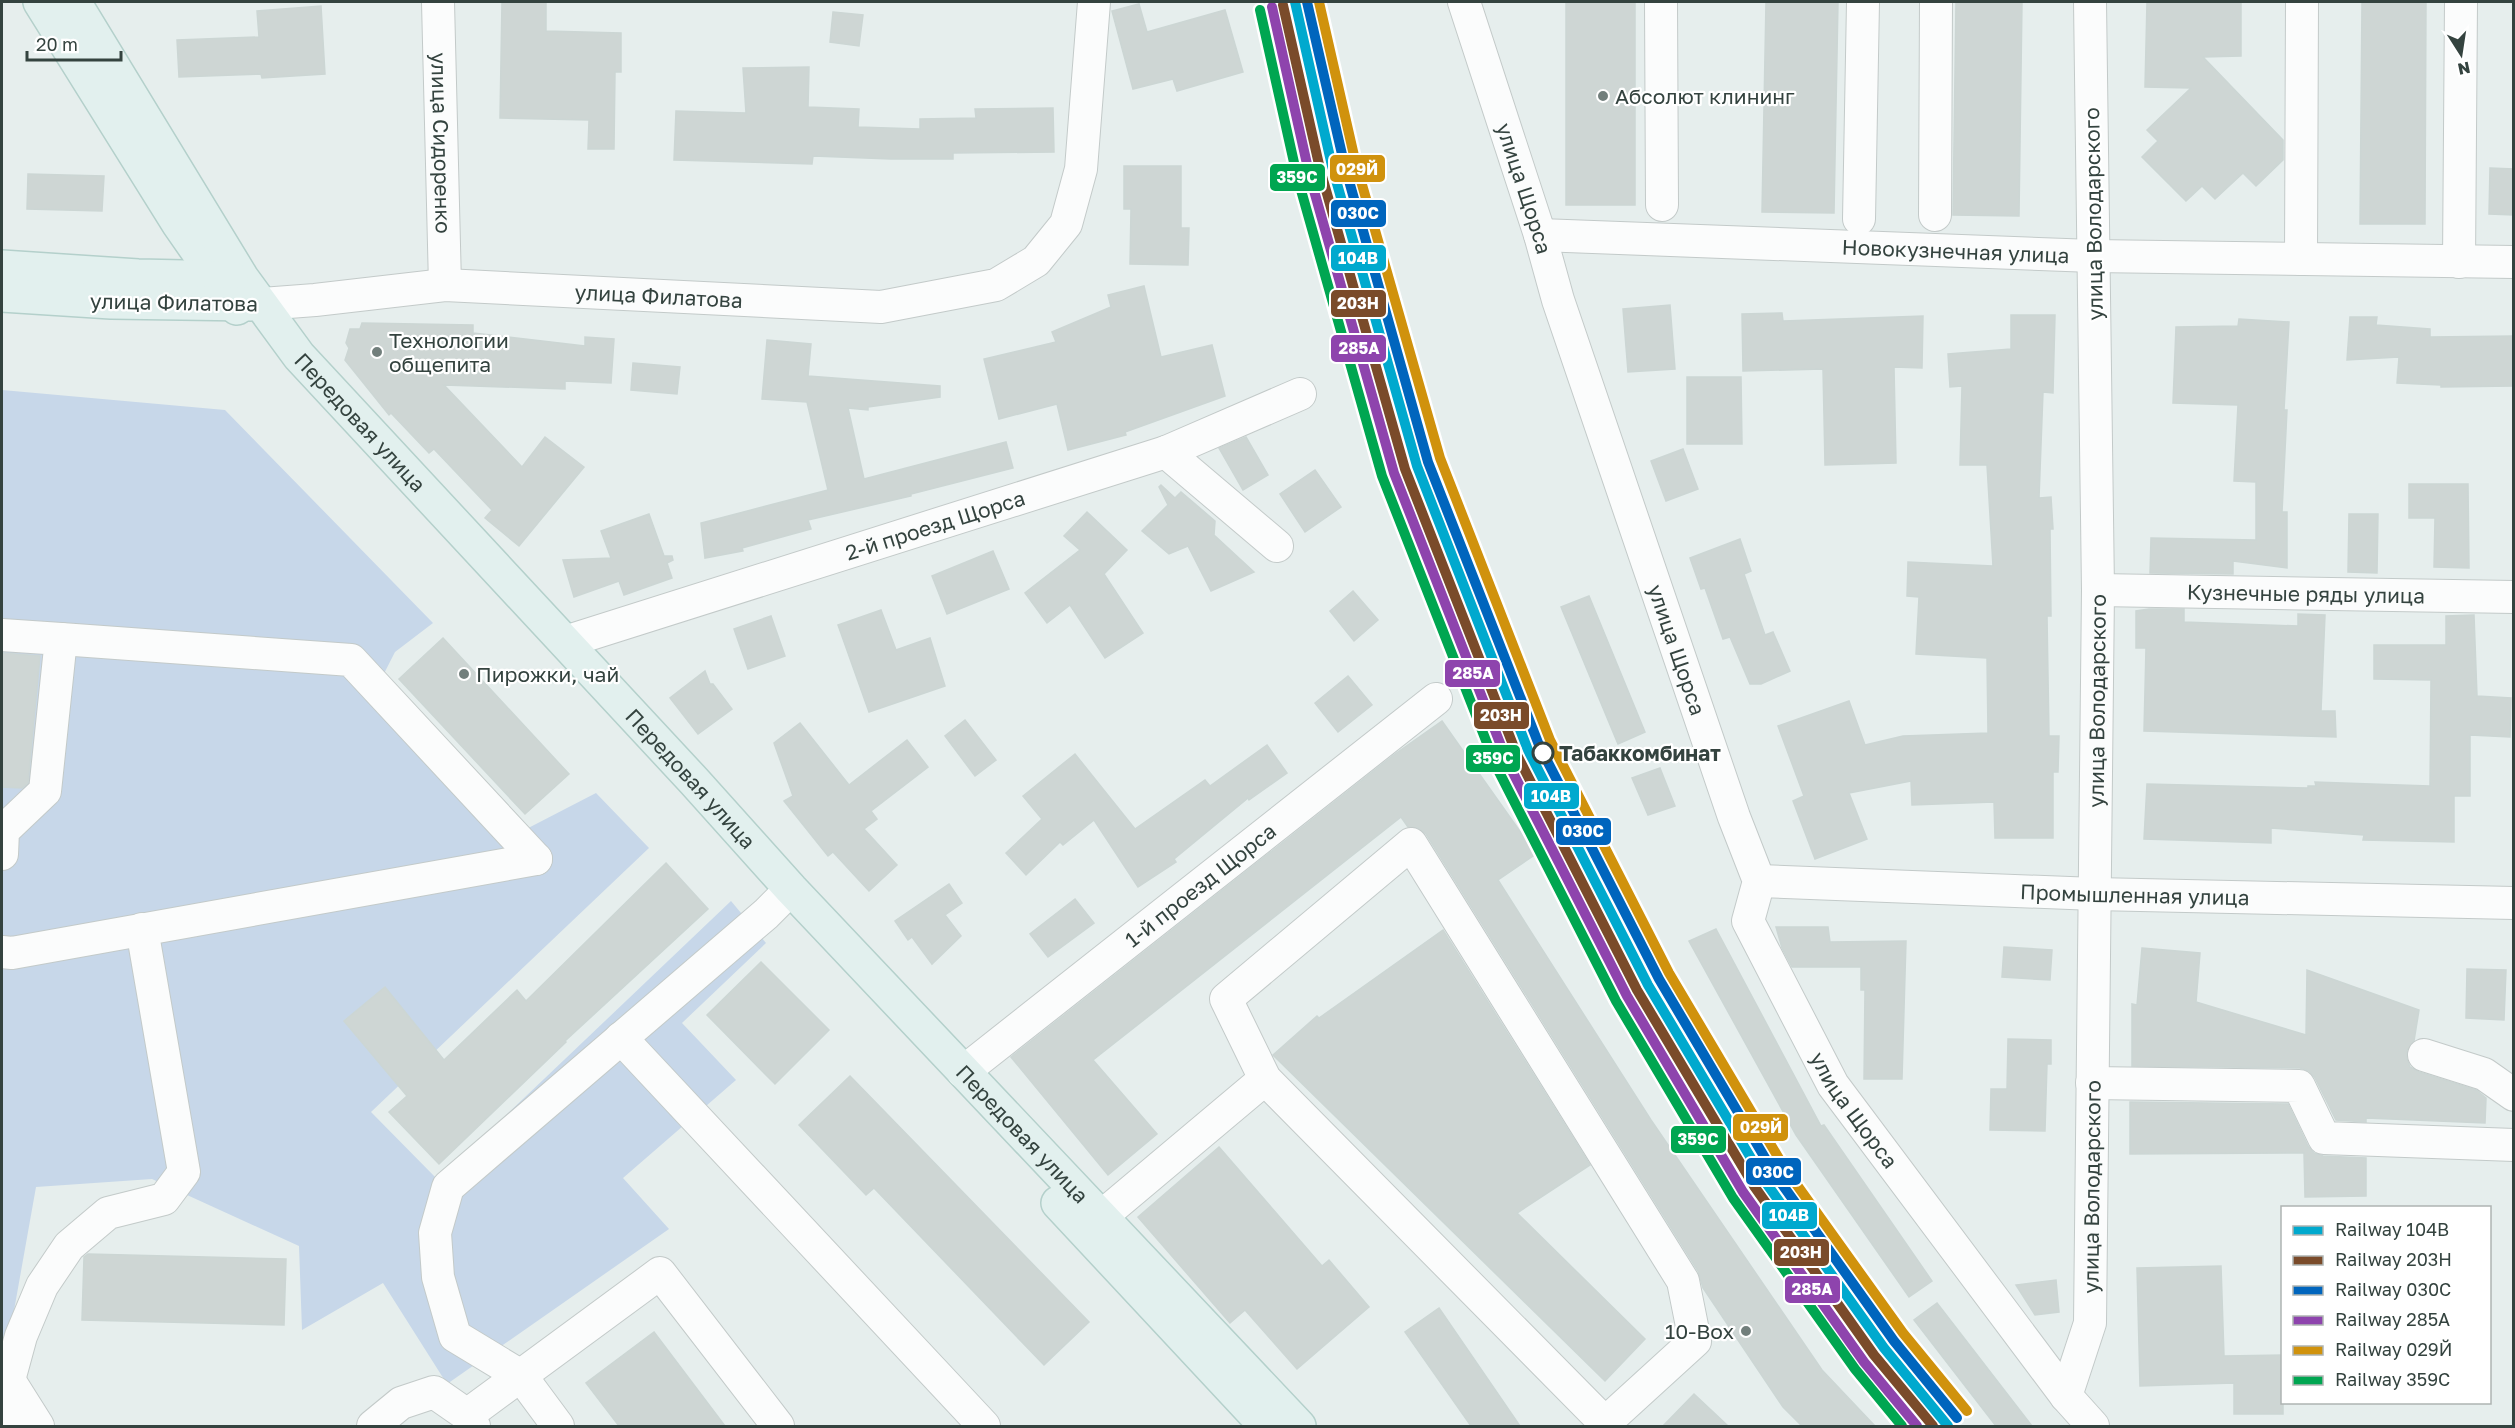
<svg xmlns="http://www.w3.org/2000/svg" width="2515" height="1428" viewBox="0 0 2515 1428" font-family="'Golos Text',sans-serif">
  <rect width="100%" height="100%" fill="#e6eeed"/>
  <path fill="#c7d7e9" d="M2 390 225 410 433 623 395 652 371 699 503 841 596 793 649 848 371 1112 438 1180 731 901 766 943 682 1023 736 1080 623 1178 669 1229 447 1384 383 1283 302 1330 299 1246 152 1179 36 1187 2 1378Z"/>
  <g fill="#ced6d4" stroke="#ccd6d4" stroke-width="1.5">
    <path d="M502 2H546V31L621 33V72H615L614 149H588L589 120 500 118Z"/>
    <rect x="1566" y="2" width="69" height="203"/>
    <path d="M1766 2H1838L1834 213 1762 212Z"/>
    <path d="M1956 2H2022L2019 216 1953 215Z"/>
    <path d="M2147 2H2241V56L2203 57 2283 140V160L2256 186 2243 173 2215 199 2202 186 2186 201 2142 157 2158 141 2147 130 2191 88 2145 87Z"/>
    <path d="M2362 2H2426L2425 224H2360Z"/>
    <path d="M1139 4 1147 32 1225 10 1243 72 1177 91 1173 79 1133 89 1112 11Z"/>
    <path d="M321 6 325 74 262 78 261 74 179 77 177 40 259 37 257 11Z"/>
    <path d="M833 12 863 15 859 46 830 42Z"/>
    <path d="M809 67 808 107 859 109 858 127 920 129V119L976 118 975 109 1053 108 1054 152 953 153V159H891L813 156 812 164 674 160 676 111 746 113 743 68Z"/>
    <path d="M1124 166H1181V228H1189L1188 265 1130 264 1131 209H1124Z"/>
    <path d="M2490 168 2514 169V215L2489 214Z"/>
    <path d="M28 174 104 176 102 211 27 209Z"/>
    <path d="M1144 286 1161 357 1212 345 1225 396 1125 432 1126 435 1068 450 1057 404 999 419 984 359 1056 342 1052 332 1111 307 1108 295Z"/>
    <path d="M1670 305 1675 369 1628 372 1623 309Z"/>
    <path d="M1782 313 1783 321 1923 316 1922 368 1894 367 1896 463 1825 465 1823 369 1743 371 1742 314Z"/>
    <path d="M2011 315H2055L2053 393 2043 392 2039 498 2051 497 2053 529H2050L2051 616H2047L2049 736H2059L2058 772H2053V838H1995L1994 802 1912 805 1911 781 1849 793 1867 839 1815 859 1793 801 1804 796 1778 726 1849 701 1865 745 1903 736 1988 733 1987 658 1916 654 1919 597 1907 596 1908 562 1993 566 1987 465H1960L1962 386 1950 387 1948 354 2011 349Z"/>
    <path d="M2350 317H2377L2376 325 2430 329V337L2514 336V386L2441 387V385L2397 383 2399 357 2347 360Z"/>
    <path d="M2239 319 2289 322 2284 410H2287L2282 512H2287V568L2233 561V574L2150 573 2151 538 2256 540V482L2234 481 2238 405 2173 403 2176 327 2238 326Z"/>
    <path d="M362 323 473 325V333L585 346V337L614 339 611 383 565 381V389L444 385 522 467 545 437 584 467 519 546 485 518 492 510 434 449 429 453 391 413 389 415 345 360 349 348 346 343 350 329H360Z"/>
    <path d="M767 340 811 344 808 376 940 386V397L868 407V410L848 408 864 479 1006 442 1013 468 911 494V496L808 520 811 529 742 548 743 551 705 558 701 523 828 490 807 402 762 399Z"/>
    <path d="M633 363 680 367 677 394 631 390Z"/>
    <path d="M1687 377H1741L1742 444H1687Z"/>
    <path d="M1246 437 1268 475 1243 490 1219 448Z"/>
    <path d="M1683 449 1698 489 1666 501 1651 461Z"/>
    <path d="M1315 470 1341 507 1305 532 1280 494Z"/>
    <path d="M2409 484H2468L2469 568 2434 567 2435 518H2409Z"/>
    <path d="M1161 485 1175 498 1181 492 1215 521 1214 535 1254 572 1211 591 1188 546 1169 554 1142 531 1168 505 1159 487Z"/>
    <path d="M1087 512 1127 550 1104 574 1143 633 1105 658 1070 605 1047 623 1025 593 1080 550 1064 536Z"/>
    <path d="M649 514 664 556H672L673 560 667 563 672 578 624 595 619 581 574 597 563 560 611 558 601 531Z"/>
    <path d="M2349 514H2378L2377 573 2348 572Z"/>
    <path d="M1740 539 1751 571 1744 574 1765 635 1773 632 1790 671 1761 684H1750L1730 637 1723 639 1705 588 1701 589 1690 558Z"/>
    <path d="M993 551 1009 589 947 614 932 576Z"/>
    <path d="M1353 591 1378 620 1354 641 1330 611Z"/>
    <path d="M1589 596 1645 732 1618 744 1561 607Z"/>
    <path d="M2149 609H2184V622L2298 626V614L2325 615 2321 711H2335L2336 737 2144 731 2146 648H2136V611Z"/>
    <path d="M881 610 896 650 930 638 945 686 869 712 838 625Z"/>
    <path d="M2474 615 2477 696 2511 698 2510 737 2470 735V796H2454V842L2363 840 2364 835 2271 828V843L2144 839 2147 784 2308 788V786H2316L2315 782 2430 786 2431 680 2374 679V645H2446V616Z"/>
    <path d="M771 616 785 656 748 669 734 629Z"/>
    <path d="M443 638 569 774 525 814 399 679Z"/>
    <path d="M2 653 40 656 28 783 22 788 2 787Z"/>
    <path d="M705 671 710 684H713L732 709 698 734 670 698Z"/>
    <path d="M1348 676 1372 705 1338 732 1315 703Z"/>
    <path d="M965 720 996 760 975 776 945 736Z"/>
    <path d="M1442 721 1536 854 1498 880 1651 1120 1822 1370 1875 1426H1802L1783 1407 1703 1288 1698 1271 1426 834 1418 828 1408 827 1401 817 1093 1060 1157 1134 1108 1175 1011 1057 1395 754Z"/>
    <path d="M800 723 849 785 907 740 928 767 871 811 877 819 864 829 897 865 869 891 833 852 828 856 784 801 793 796 774 743Z"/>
    <path d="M1267 745 1287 773 1249 800 1248 798 1174 859 1176 862 1138 887 1094 820 1063 845 1060 842 1026 875 1006 853 1042 819 1023 796 1075 754 1135 829 1205 780 1210 786Z"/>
    <path d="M1660 768 1675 806 1648 815 1632 778Z"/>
    <path d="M666 863 708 909 565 1041 566 1042 439 1164 389 1112 407 1096 344 1021 385 987 444 1060 517 990 526 1001Z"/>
    <path d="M949 884 962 903 945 915 961 936 932 964 912 937 908 940 895 921Z"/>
    <path d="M1075 899 1094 923 1048 957 1030 934Z"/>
    <path d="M1776 927H1828L1830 942 1906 941 1902 1079H1864L1865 990H1861V967H1792L1782 948Z"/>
    <path d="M1716 929 1821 1126 1824 1125 1932 1281 1909 1297 1796 1135 1689 941Z"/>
    <path d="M1443 930 1590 1165 1517 1213 1645 1339 1605 1381 1273 1055 1317 1016 1319 1018Z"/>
    <path d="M2004 947 2052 950 2050 980 2002 977Z"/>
    <path d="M2142 948 2200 953 2196 1002 2306 1035 2307 970 2419 1010 2414 1041 2407 1050V1059L2410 1067 2419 1072 2476 1090 2486 1098 2485 1123 2366 1118V1122L2336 1120 2315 1078 2309 1071 2300 1068 2132 1066V1004L2137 1005Z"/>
    <path d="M761 962 829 1030 775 1084 707 1015Z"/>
    <path d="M2467 969 2506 970 2504 1020 2466 1018Z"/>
    <path d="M2008 1039 2051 1040V1064H2047L2045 1131 1990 1130 1991 1089H2007Z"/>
    <path d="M850 1076 1089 1322 1044 1365 874 1188 866 1195 799 1125Z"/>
    <path d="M2130 1102 2288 1104 2308 1146 2314 1153 2323 1156 2366 1158V1196L2305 1197 2304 1153 2130 1154Z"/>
    <path d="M1219 1147 1322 1266 1329 1260 1369 1307 1297 1369 1245 1310 1230 1323 1138 1217Z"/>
    <path d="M88 1254 286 1259 284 1325 82 1320 84 1257Z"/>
    <path d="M2221 1266 2224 1356 2283 1355V1414H2234V1383L2140 1386 2137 1268Z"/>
    <path d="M2056 1280 2059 1312 2035 1315 2016 1285Z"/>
    <path d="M1937 1303 2032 1426H1996L1914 1320Z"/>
    <path d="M1439 1308 1520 1426H1471L1405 1332Z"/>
    <path d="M654 1332 725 1426H619L586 1383Z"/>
    <path d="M1694 1394 1728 1426H1663Z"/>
  </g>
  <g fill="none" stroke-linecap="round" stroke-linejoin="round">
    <defs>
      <g id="minor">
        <path id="s1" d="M438 2 445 285"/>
        <path id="s2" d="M1464 2 1540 235 1558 300 1734 817 1759 881 1748 921 1833 1085 2066 1396 2093 1426"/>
        <path d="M1661 2 1662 205"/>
        <path d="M1935 215 1936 2"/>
        <path d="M1859 219 1863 2"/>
        <path id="s3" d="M1540 235 2093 256 2514 262"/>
        <path d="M2301 259 2302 2"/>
        <path d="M2459 262 2461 2"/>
        <path id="s4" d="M262 304 315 300 445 285 881 307 996 285 1036 261 1066 224 1081 169 1094 2"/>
        <path d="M1166 452 1277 546"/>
        <path id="s5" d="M2098 590 2514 597"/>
        <path d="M2 635 61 639 45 791 3 831 2 854"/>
        <path d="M61 639 351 660 536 859"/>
        <path id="s6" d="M565 642 1166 452 1300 394"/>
        <path d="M1411 844 1683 1281 1695 1341 1605 1423 1265 1079 1226 999Z"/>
        <path id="s7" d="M1759 881 2095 894 2514 903"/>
        <path d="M2 952 12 953 536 859"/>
        <path d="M621 1038 984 1426"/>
        <path d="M2424 1055 2484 1074 2514 1095"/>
        <path id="s8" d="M963 1072 1436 699"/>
        <path d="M2092 1083 2299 1086 2324 1138 2514 1145"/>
        <path d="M1102 1216 1265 1079"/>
        <path d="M9 1380 21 1336 42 1286 69 1246 108 1213 164 1199 184 1172 142 929"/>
        <path id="s9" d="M2066 1396 2090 1323 2098 590 2090 2"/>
        <path d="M467 1415 660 1273 778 1426"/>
        <path d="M5 1426 9 1380 38 1426"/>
        <path d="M373 1426 401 1403 434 1392 467 1415 474 1426"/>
        <path d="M558 1426 521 1376 455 1336 438 1277 435 1233 448 1187 766 914 791 889"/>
      </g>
      <g id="major">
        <path d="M40 2 178 223 237 308"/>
        <path id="s10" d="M74 2 242 278 299 356 694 781 791 889 1299 1426"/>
        <path d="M2 267 138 276 231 278"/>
        <path d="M2 295 111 302 251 304"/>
        <path d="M1058 1203 1266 1426"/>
      </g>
    </defs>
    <use href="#minor" stroke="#c3cac9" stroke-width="34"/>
    <use href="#major" stroke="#b4d0cb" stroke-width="36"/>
    <use href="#minor" stroke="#fbfcfc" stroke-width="32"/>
    <use href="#major" stroke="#e2f0ee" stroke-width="33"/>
    <defs>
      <path id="rail-1" d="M1295 2 1332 166 1417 466 1528 750 1648 985 1764 1180 1884 1348 1948 1426"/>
      <path id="rail-2" d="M1283 5 1320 169 1405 469 1517 755 1637 990 1754 1186 1874 1355 1933 1426"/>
      <path id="rail-3" d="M1307 2 1344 163 1428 462 1539 745 1659 979 1774 1173 1894 1341 1957 1418"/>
      <path id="rail-4" d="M1272 7 1309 173 1394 473 1507 761 1627 996 1743 1192 1864 1362 1917 1426"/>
      <path id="rail-5" d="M1319 2 1355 160 1440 458 1550 740 1669 973 1784 1167 1903 1333 1967 1411"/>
      <path id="rail-6" d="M1260 10 1297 176 1382 476 1496 766 1616 1001 1733 1198 1855 1369 1902 1426"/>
    </defs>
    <use href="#rail-1" stroke="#fff" stroke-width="15"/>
    <use href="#rail-2" stroke="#fff" stroke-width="15"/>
    <use href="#rail-3" stroke="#fff" stroke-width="15"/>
    <use href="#rail-4" stroke="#fff" stroke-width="15"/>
    <use href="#rail-5" stroke="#fff" stroke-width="15"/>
    <use href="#rail-6" stroke="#fff" stroke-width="15"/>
    <use href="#rail-1" stroke="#00a9ce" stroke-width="10"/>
    <use href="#rail-2" stroke="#7a4b2a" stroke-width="10"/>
    <use href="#rail-3" stroke="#0065bd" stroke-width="10"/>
    <use href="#rail-4" stroke="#8e44ad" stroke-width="10"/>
    <use href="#rail-5" stroke="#d0920d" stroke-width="10"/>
    <use href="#rail-6" stroke="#00a651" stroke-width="10"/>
  </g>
  <g fill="#727f7c" stroke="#fff" stroke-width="2">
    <circle cx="1603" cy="96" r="6"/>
    <circle cx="377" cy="352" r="6"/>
    <circle cx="464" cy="674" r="6"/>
    <circle cx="1746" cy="1331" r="6"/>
  </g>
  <circle fill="#fff" stroke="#34433f" stroke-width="3" cx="1543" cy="753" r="10"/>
  <g text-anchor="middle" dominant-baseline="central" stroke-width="4.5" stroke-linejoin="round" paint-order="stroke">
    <g font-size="21" fill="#34433f" stroke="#fff" text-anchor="start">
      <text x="1615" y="96">Абсолют клининг</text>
      <text x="389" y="340">Технологии<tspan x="389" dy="24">общепита</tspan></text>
      <text x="476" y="674">Пирожки, чай</text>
      <text x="1734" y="1331" text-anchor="end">10-Box</text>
    </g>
    <g font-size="21" fill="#34433f" stroke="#fff">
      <text stroke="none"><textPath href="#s1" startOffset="141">улица Сидоренко</textPath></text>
      <text stroke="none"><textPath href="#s2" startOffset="196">улица Щорса</textPath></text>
      <text transform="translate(2093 214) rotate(-91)">улица Володарского</text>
      <text stroke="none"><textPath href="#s3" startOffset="416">Новокузнечная улица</textPath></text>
      <text stroke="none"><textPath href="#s4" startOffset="398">улица Филатова</textPath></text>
      <text transform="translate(174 302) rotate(1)">улица Филатова</text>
      <text stroke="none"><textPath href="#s10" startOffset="510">Передовая улица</textPath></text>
      <text stroke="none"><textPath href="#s6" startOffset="388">2-й проезд Щорса</textPath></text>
      <text stroke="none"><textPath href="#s5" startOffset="208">Кузнечные ряды улица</textPath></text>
      <text stroke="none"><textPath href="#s2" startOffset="682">улица Щорса</textPath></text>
      <text stroke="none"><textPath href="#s9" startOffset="699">улица Володарского</textPath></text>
      <text stroke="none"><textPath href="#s10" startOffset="996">Передовая улица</textPath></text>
      <text stroke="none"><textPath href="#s8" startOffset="302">1-й проезд Щорса</textPath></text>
      <text stroke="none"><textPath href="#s7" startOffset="376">Промышленная улица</textPath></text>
      <text stroke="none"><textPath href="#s2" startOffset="1186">улица Щорса</textPath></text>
      <text stroke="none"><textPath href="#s10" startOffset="1482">Передовая улица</textPath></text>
      <text stroke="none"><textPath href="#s9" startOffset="213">улица Володарского</textPath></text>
    </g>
    <g font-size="21" font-weight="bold" fill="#34433f" stroke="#fff" text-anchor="start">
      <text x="1559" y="753">Табаккомбинат</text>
    </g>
  </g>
  <g stroke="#fff" stroke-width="2">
    <rect x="1329" y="154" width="57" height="29" rx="6" fill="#d0920d"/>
    <rect x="1269" y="163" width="57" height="29" rx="6" fill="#00a651"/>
    <rect x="1330" y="199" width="57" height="29" rx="6" fill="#0065bd"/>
    <rect x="1330" y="244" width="57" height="28" rx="6" fill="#00a9ce"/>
    <rect x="1330" y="289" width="57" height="29" rx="6" fill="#7a4b2a"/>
    <rect x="1330" y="334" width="57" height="29" rx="6" fill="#8e44ad"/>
    <rect x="1444" y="659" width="57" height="29" rx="6" fill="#8e44ad"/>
    <rect x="1473" y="701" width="57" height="29" rx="6" fill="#7a4b2a"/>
    <rect x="1465" y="744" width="56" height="29" rx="6" fill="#00a651"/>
    <rect x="1523" y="782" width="57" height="28" rx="6" fill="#00a9ce"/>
    <rect x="1555" y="817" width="57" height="29" rx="6" fill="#0065bd"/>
    <rect x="1732" y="1113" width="57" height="29" rx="6" fill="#d0920d"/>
    <rect x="1670" y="1125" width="57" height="29" rx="6" fill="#00a651"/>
    <rect x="1745" y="1157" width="57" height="29" rx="6" fill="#0065bd"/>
    <rect x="1761" y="1201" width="57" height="29" rx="6" fill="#00a9ce"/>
    <rect x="1773" y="1238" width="57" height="29" rx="6" fill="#7a4b2a"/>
    <rect x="1784" y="1275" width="57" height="29" rx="6" fill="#8e44ad"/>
  </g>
  <g font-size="16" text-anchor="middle" font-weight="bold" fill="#fff">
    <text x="1357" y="175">029Й</text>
    <text x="1297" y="183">359С</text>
    <text x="1358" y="219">030C</text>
    <text x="1358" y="264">104В</text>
    <text x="1358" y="309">203Н</text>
    <text x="1359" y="354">285А</text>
    <text x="1473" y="679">285А</text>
    <text x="1501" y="721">203Н</text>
    <text x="1493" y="764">359С</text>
    <text x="1551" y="802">104В</text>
    <text x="1583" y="837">030C</text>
    <text x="1761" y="1133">029Й</text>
    <text x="1698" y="1145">359С</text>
    <text x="1773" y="1178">030C</text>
    <text x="1789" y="1221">104В</text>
    <text x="1801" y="1258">203Н</text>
    <text x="1812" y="1295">285А</text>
  </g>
  <rect width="2515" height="1428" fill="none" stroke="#34433f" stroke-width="6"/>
  <rect x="2281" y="1206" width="210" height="198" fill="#ffffff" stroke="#aeb4b2" stroke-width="1.5"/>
  <rect x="2293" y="1226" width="30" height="9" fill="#00a9ce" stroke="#aeb4b2" stroke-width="1.5"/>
  <text x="2335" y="1236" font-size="18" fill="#34433f">Railway 104В</text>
  <rect x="2293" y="1256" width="30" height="9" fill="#7a4b2a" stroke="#aeb4b2" stroke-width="1.5"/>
  <text x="2335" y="1266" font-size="18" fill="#34433f">Railway 203Н</text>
  <rect x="2293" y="1286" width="30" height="9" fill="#0065bd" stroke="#aeb4b2" stroke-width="1.5"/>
  <text x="2335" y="1296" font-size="18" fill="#34433f">Railway 030C</text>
  <rect x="2293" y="1316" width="30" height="9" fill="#8e44ad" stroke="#aeb4b2" stroke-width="1.5"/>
  <text x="2335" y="1326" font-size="18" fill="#34433f">Railway 285А</text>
  <rect x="2293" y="1346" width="30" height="9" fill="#d0920d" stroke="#aeb4b2" stroke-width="1.5"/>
  <text x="2335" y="1356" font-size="18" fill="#34433f">Railway 029Й</text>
  <rect x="2293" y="1376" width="30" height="9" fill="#00a651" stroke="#aeb4b2" stroke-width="1.5"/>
  <text x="2335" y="1386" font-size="18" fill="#34433f">Railway 359С</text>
  <g transform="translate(2461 54) rotate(168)" stroke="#ffffff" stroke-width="4.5" paint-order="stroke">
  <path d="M0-4.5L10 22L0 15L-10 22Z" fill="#34433f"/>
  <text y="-9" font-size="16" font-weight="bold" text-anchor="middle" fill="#34433f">N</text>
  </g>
  <path d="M27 51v9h94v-9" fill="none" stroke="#34433f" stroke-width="3"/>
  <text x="36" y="51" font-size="18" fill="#34433f" stroke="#ffffff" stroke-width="4.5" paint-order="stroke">20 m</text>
</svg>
